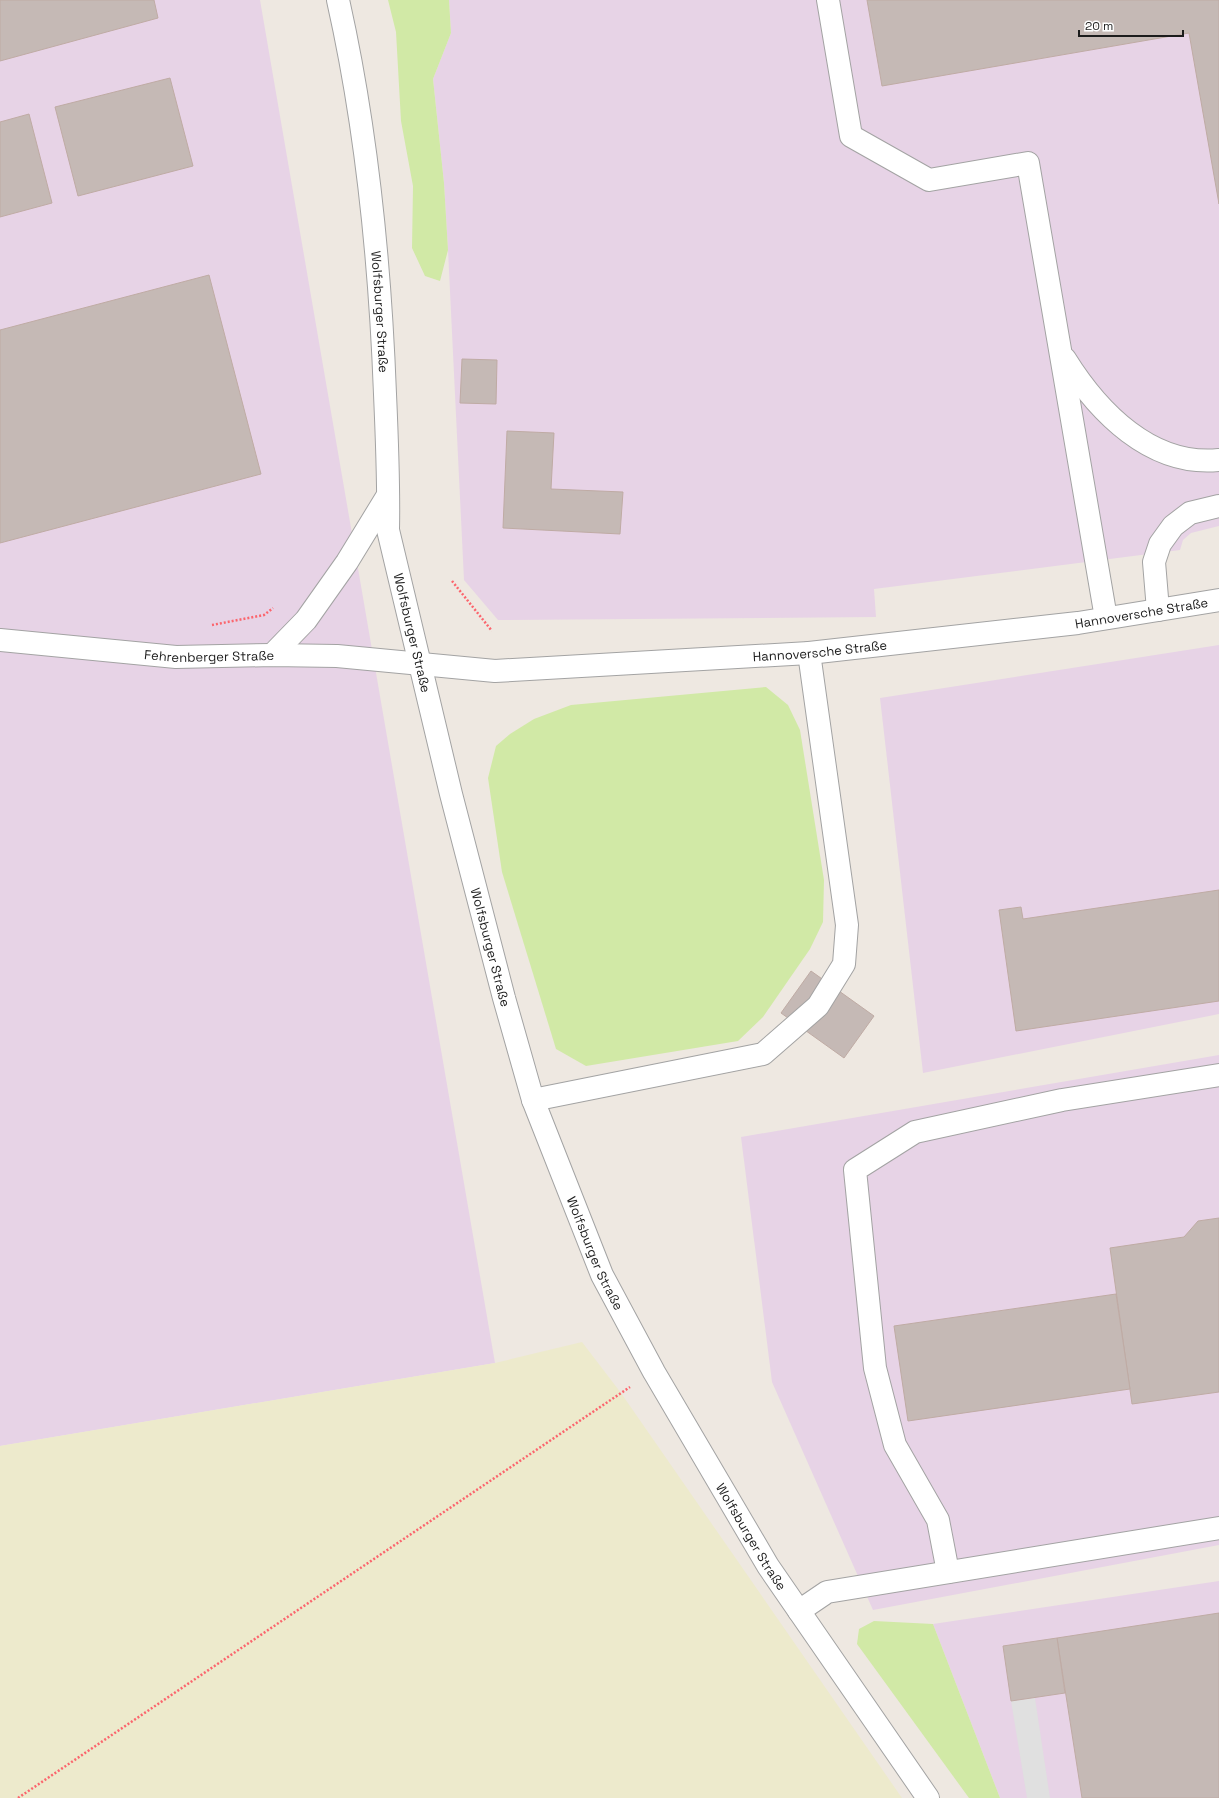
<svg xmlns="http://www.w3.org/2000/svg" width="1219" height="1798" viewBox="0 0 1219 1798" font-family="'Space Grotesk',sans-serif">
  <rect width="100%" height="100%" fill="#eee8e1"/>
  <g fill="#e7d3e6">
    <path d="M0 0H260L495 1363 0 1446Z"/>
    <path d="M449 0H1219V526L1191 533 1183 540 1180 550 874 589 876 617 498 620 464 580 448 250 444 183 433 79 451 33Z"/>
    <path d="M1219 645V1014L923 1073 880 698Z"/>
    <path d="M1219 1055V1545L873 1610 772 1382 741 1137Z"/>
    <path d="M1219 1581V1798H1000L933 1624Z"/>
  </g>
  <path fill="#edeacc" d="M582 1342 621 1393 902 1798H0V1446L495 1363Z"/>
  <g fill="#d1e9a6">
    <path d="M388 0H449L451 33 433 79 444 183 448 250 440 281 425 276 412 248 413 186 401 121 396 32Z"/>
    <path d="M766 687 788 705 800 730 824 880 823 922 810 949 763 1017 738 1041 586 1066 556 1049 502 872 488 778 496 746 510 734 534 719 571 705Z"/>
    <path d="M874 1621 933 1624 1000 1798H969L857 1644 859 1629Z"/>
  </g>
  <path fill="#e0e0e0" d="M1035 1698 1050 1798H1027L1011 1701Z"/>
  <g fill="#c5b9b5" stroke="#bfaba4">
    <path d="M0 0H154L158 18 0 61Z"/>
    <path d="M867 0H1219V204L1189 33 882 86Z"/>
    <path d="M170 78 193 166 78 196 55 107Z"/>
    <path d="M29 114 52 203 0 217V122Z"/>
    <path d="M209 275 261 474 0 543V330Z"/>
    <path d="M462 359 497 360 496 404 460 403Z"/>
    <path d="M507 431 554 433 551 489 623 492 620 534 503 528Z"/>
    <path d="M1219 890V1001L1016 1031 999 910 1021 907 1023 919Z"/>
    <path d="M811 971 874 1016 844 1058 781 1013Z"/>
    <path d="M1219 1218V1392L1132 1404 1110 1248 1184 1237 1198 1221Z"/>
    <path d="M1116 1294 1130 1389 908 1421 894 1326Z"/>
    <path d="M1219 1613V1798H1082L1057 1638Z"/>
    <path d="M1057 1638 1065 1693 1011 1701 1003 1646Z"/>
  </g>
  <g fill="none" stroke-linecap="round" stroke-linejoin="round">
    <defs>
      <g id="minor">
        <path id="s1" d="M338 0C367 129 380 261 385 394 387 439 389 485 388 530L451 794 504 998 533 1100 602 1275 654 1372 768 1566 928 1798"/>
        <path d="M828 0 851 136 929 180 1028 163 1106 618"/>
        <path d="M1065 359C1098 412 1151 467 1219 460"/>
        <path d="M1158 610 1154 562 1160 544 1173 526 1190 513 1219 506"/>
        <path id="s2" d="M0 640 176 657 272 655 337 656 495 671 809 653 1078 623 1219 600"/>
        <path d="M272 655 306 620 347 562 388 495"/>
        <path d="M533 1100 763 1054 818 1006 844 964 847 925 809 653"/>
        <path d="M948 1572 938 1520 895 1445 875 1368 855 1170 915 1132 1062 1100 1219 1075"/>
        <path d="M799 1611 827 1592 1219 1528"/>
      </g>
    </defs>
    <use href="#minor" stroke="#a3a3a3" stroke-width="24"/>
    <g stroke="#fb656d" stroke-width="2.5" stroke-dasharray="2 2" stroke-linecap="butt">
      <path d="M452 581 492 631"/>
      <path d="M212 625 264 615 273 608"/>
      <path d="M18 1798 630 1387"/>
    </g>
    <use href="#minor" stroke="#fff" stroke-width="22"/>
  </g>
  <g text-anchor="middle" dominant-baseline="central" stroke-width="4" stroke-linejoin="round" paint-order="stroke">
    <g font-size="13" fill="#1c1c1c" stroke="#fff">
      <text stroke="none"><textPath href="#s1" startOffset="315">Wolfsburger Straße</textPath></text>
      <text stroke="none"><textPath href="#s2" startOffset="1146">Hannoversche Straße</textPath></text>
      <text stroke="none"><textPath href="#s1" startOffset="639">Wolfsburger Straße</textPath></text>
      <text stroke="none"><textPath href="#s2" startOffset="822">Hannoversche Straße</textPath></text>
      <text stroke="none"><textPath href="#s2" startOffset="210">Fehrenberger Straße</textPath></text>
      <text stroke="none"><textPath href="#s1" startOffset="963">Wolfsburger Straße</textPath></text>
      <text stroke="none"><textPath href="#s1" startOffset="1287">Wolfsburger Straße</textPath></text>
      <text stroke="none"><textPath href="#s1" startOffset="1611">Wolfsburger Straße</textPath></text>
    </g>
  </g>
  <path d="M1079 30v6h104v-6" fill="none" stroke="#1c1c1c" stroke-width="2"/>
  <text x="1085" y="30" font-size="12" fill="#1c1c1c" stroke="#ffffff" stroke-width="3" paint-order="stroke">20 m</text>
</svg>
